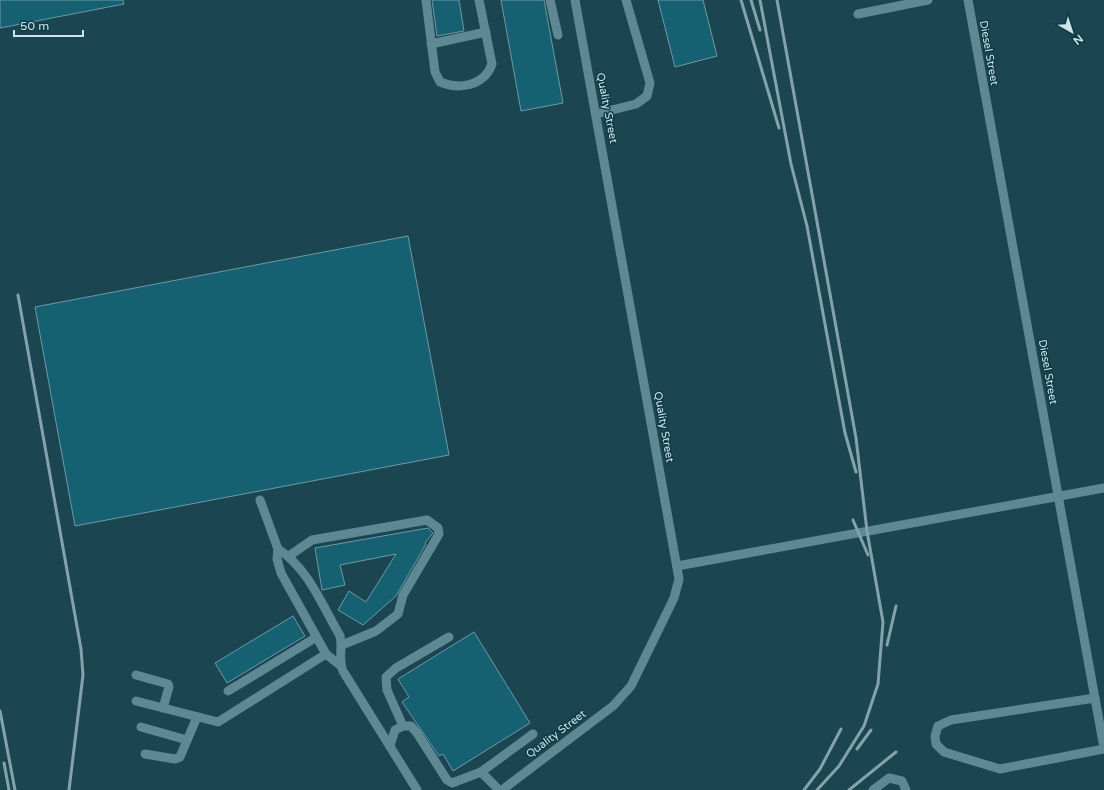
<svg xmlns="http://www.w3.org/2000/svg" width="1104" height="790" viewBox="0 0 1104 790" font-family="'Varela Round',sans-serif">
  <rect width="100%" height="100%" fill="#1b4651"/>
  <g fill="#156071" stroke="#6e9aa6">
    <path d="M0 0H123L124 4 0 28Z"/>
    <path d="M432 0H459L464 31 437 36Z"/>
    <path d="M501 0H544L563 103 521 111Z"/>
    <path d="M658 0H703L717 56 675 67Z"/>
    <path d="M408 236 449 455 75 526 35 307Z"/>
    <path d="M428 528 433 533 425 543 426 544 396 596 363 625 338 610 349 591 366 602 396 554 340 565 345 585 322 590 315 548Z"/>
    <path d="M293 616 305 636 227 683 215 663Z"/>
    <path d="M474 632 530 723 453 771 443 754 439 756 402 702 409 697 398 679Z"/>
  </g>
  <g fill="none" stroke-linecap="round" stroke-linejoin="round">
    <g stroke="#5d8894" stroke-width="9">
      <path d="M426 0 435 72 440 82C460 90 484 86 492 64L479 0"/>
      <path d="M550 0 558 35"/>
      <path d="M968 0 1104 748"/>
      <path d="M858 14 928 0"/>
      <path d="M431 44 486 32"/>
      <path d="M596 114 636 104 647 96 650 83 626 0"/>
      <path d="M260 500 278 549 277 559 281 573 326 654 341 666"/>
      <path d="M278 549C308 568 322 605 340 636 343 647 338 660 343 671L417 790"/>
      <path d="M289 556 312 540 427 520 438 528 439 534 403 595 398 614 376 631 342 645"/>
      <path d="M677 566 1104 488"/>
      <path d="M136 675 168 684 169 687 163 708"/>
      <path d="M228 691 315 638"/>
      <path d="M1095 698 951 720 938 726 935 736 936 744 944 752 1000 769 1104 749"/>
      <path d="M136 701 218 722 326 654"/>
      <path d="M403 726 387 690 386 677 396 668 449 637"/>
      <path d="M141 727 187 740"/>
      <path d="M390 746 395 730 403 726H411L417 733 447 780 452 783 481 772 499 790"/>
      <path d="M145 754 175 759 180 757 197 717"/>
      <path d="M481 772 533 734"/>
      <path d="M502 790 613 706 631 686 674 598 679 579 575 0"/>
      <path d="M873 790 889 778 902 781 906 790"/>
    </g>
    <g stroke="#84a2ab" stroke-width="3">
      <path d="M741 0 779 128"/>
      <path d="M751 0 760 30"/>
      <path d="M760 0 791 164 807 226 845 433 856 472"/>
      <path d="M777 0 856 438 867 531 883 622 878 684 864 726 839 766 817 790"/>
      <path d="M18 295 81 649 83 675 69 790"/>
      <path d="M853 520 868 555"/>
      <path d="M887 645 896 606"/>
      <path d="M0 711 15 790"/>
      <path d="M857 749 871 730"/>
      <path d="M4 763 9 790"/>
      <path d="M804 790 820 769 841 729"/>
      <path d="M849 790 896 752"/>
    </g>
  </g>
  <g text-anchor="middle" dominant-baseline="central" stroke-width="3" stroke-linejoin="round" paint-order="stroke">
    <g font-size="11" fill="#cee4eb" stroke="#0e3b46">
      <text transform="translate(989 53) rotate(80)">Diesel Street</text>
      <text transform="translate(607 108) rotate(79)">Quality Street</text>
      <text transform="translate(1048 372) rotate(80)">Diesel Street</text>
      <text transform="translate(664 427) rotate(80)">Quality Street</text>
      <text transform="translate(556 734) rotate(-37)">Quality Street</text>
    </g>
  </g>
  <g transform="translate(1072 32) rotate(141)" stroke="#0e3b46" stroke-width="3" paint-order="stroke">
  <path d="M0-3L7 15L0 10L-7 15Z" fill="#cee4eb"/>
  <text y="-6" font-size="11" font-weight="bold" text-anchor="middle" fill="#cee4eb">N</text>
  </g>
  <path d="M14 30v6h69v-6" fill="none" stroke="#cee4eb" stroke-width="2"/>
  <text x="20" y="30" font-size="12" fill="#cee4eb" stroke="#0e3b46" stroke-width="3" paint-order="stroke">50 m</text>
</svg>
